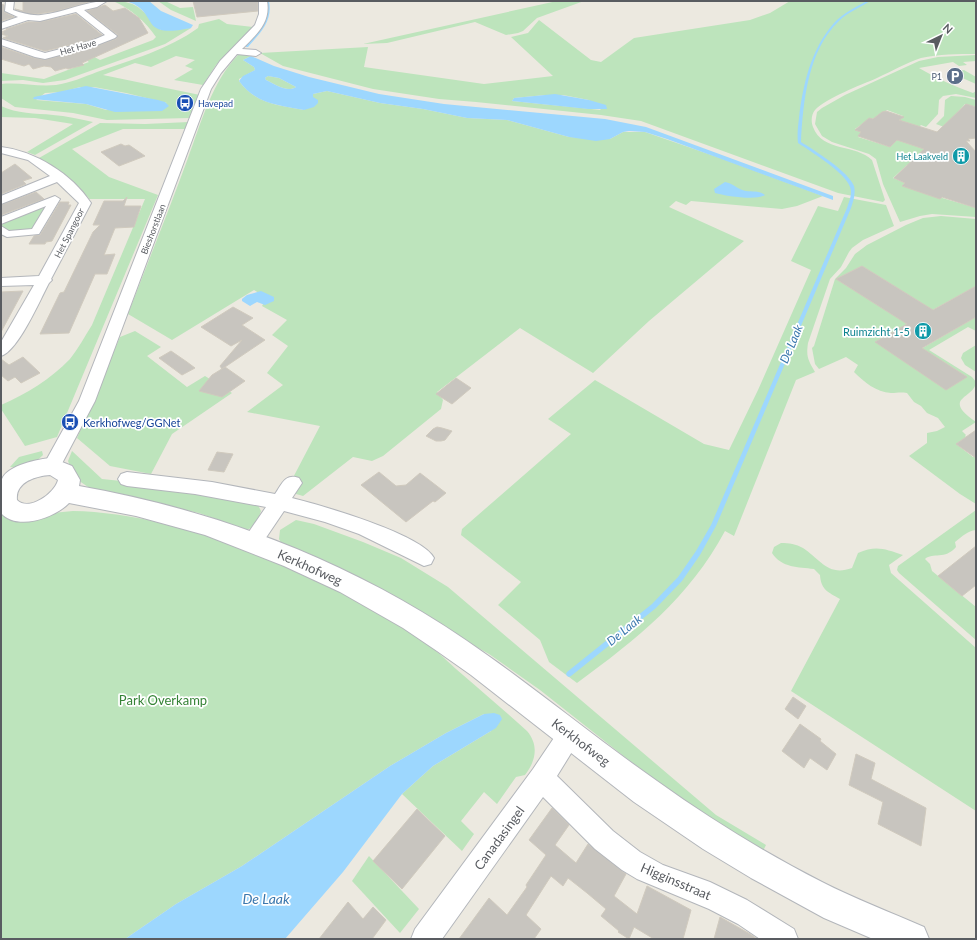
<svg xmlns="http://www.w3.org/2000/svg" width="977" height="940" viewBox="0 0 977 940" font-family="Lato,sans-serif">
  <rect width="100%" height="100%" fill="#ece9e0"/>
  <g fill="#bde4bc" fill-rule="evenodd">
    <path d="M113 1C141 1 143 13 161 30L191 28 165 44 65 80 43 83 23 80 1 81V73L44 79 89 62 71 50 80 48 85 52 100 60 153 40 156 37C146 22 130 8 113 1Z"/>
    <path d="M158 1H165L180 8 193 7 196 21 171 10Z"/>
    <path d="M557 1H584L537 18 523 31 518 33 506 35 475 22 387 43 363 44Z"/>
    <path d="M790 1H976V54C958 54 939 54 921 58 906 63 892 71 877 78 861 85 826 98 815 110 811 115 811 122 813 127 822 152 856 144 872 160L885 200 883 202 838 193 641 121 601 115 476 102 439 99 373 89 283 66 260 53 368 47 364 67 484 84 553 76 511 37 528 33 539 20 591 60 601 62 634 38 750 20 770 13ZM545 95H563L589 100 601 110 512 101 514 98Z"/>
    <path d="M219 19 227 24 253 27 216 65 203 85 174 80 193 69 185 66 195 60 176 56 151 67 135 63 103 75 200 95 190 118 107 120 73 113 15 107 1 98V84C20 82 37 87 56 85 70 83 84 77 97 72 131 60 169 49 198 28L199 24ZM80 87H94L126 93 167 103 106 110 86 104 36 100 45 93 62 92Z"/>
    <path d="M244 54 251 56 243 60 254 67 255 70 239 79V81C256 104 278 105 304 110L313 97V94L327 91 380 103 423 109 467 118 507 120 569 137 610 139 623 132H645L720 158 823 196 797 206 782 209 691 201 686 205 676 201 669 207 744 241 649 321 593 373 520 328 437 392 443 400 441 409 383 456 372 461 353 457 303 496 286 491 320 426 247 412 283 385 267 373 288 346 272 335 287 320 262 306 267 298 254 290 172 340 128 314C148 262 169 210 188 158 201 123 212 82 238 55Z"/>
    <path d="M976 55V61L963 62 967 65 959 66 953 62 919 68C937 78 953 86 973 93L976 91V98L956 94 943 96 939 100 938 114 926 127 921 125 919 127 899 120 903 116 887 110C877 118 865 121 855 129L861 132 858 137 890 147 897 139 924 148 921 170 907 165 893 178 905 183 902 186 976 208V217L932 214 920 216 900 222 883 184 876 159 869 154 832 142 822 136 815 124 817 112 822 108 845 95 919 61 938 57Z"/>
    <path d="M964 70 976 77V84L951 73Z"/>
    <path d="M268 76 279 78 296 87C287 93 275 84 266 80L265 78Z"/>
    <path d="M951 96 965 97 976 100V107L965 104 944 127 936 124 944 116 945 100Z"/>
    <path d="M1 106C17 114 35 113 53 115 66 116 79 119 93 122L35 155 27 152 73 124 35 118 1 117Z"/>
    <path d="M189 122 185 129H123L72 149 109 177 158 195 57 437 25 446 1 409V405C26 394 51 379 70 359 78 349 85 336 92 325L145 199H89L88 197 39 158 100 123 145 124Z"/>
    <path d="M844 197 886 205 894 226 863 240 852 248 849 252 841 267 830 279 808 343C806 357 808 360 815 372L796 380 734 536 725 531C689 598 637 639 577 683L549 662 540 640 498 605 521 582 461 535 462 529 571 434 548 419 595 380 704 444 729 450 758 390 811 270 791 261 818 206 838 211Z"/>
    <path d="M50 202 33 231 8 233 1 225V223Z"/>
    <path d="M941 216 976 219V286L927 313 923 304 862 266 836 279 898 318 913 321 875 342 921 349 976 317V331L968 327 929 350 972 377 976 382C975 399 940 397 976 422L962 431 966 435 965 436 966 437 956 444 973 457 976 455V504L960 494 909 456 927 443V433L937 431 945 427 938 418 927 413 921 406 914 402 907 393C900 392 897 393 891 393 876 392 864 382 854 372L858 365 846 357 819 369 815 364 812 348 814 346 835 279 846 268 855 254 867 245 906 225 923 218Z"/>
    <path d="M135 331 161 347 147 356 187 387 205 376 232 393 172 434 151 474 110 466 77 438 120 337Z"/>
    <path d="M976 345V372L965 365 961 358 963 353Z"/>
    <path d="M42 451 43 455C32 466 26 469 10 467L19 457Z"/>
    <path d="M72 451 102 479 179 487 256 501 261 511 256 525 247 530 199 513 91 489 75 478 68 461Z"/>
    <path d="M976 510V530C967 531 963 536 955 542L956 547C945 560 933 552 925 559L930 564 932 571 976 607V640L899 573 897 570 898 566Z"/>
    <path d="M73 511C188 513 338 580 431 647 442 655 452 666 463 675 484 693 506 712 527 731 539 745 536 761 525 775L516 777 497 804 484 792 461 821 474 834 462 851 402 794 433 766 491 731 484 714 446 733 390 766 242 866 176 904 125 939H1V514L21 516Z"/>
    <path d="M296 520 314 524 363 542 401 558 448 587 716 815 766 845 762 853 690 805 626 758 540 690 489 654 423 617 281 543 279 539 280 530Z"/>
    <path d="M781 543C789 543 796 544 803 548 820 559 828 577 852 568L858 553C876 545 885 549 903 555L889 565 891 573 976 648V811L791 691 840 599C828 592 821 590 820 575L814 569C798 567 782 568 772 553L774 547Z"/>
    <path d="M369 856 419 909 400 933 352 881Z"/>
  </g>
  <g fill="#9dd7fe" fill-rule="evenodd">
    <path d="M126 1H149L161 11 193 25 191 28C180 30 158 35 151 23 144 11 141 6 126 1Z"/>
    <path d="M251 56 274 66 309 77 379 94 444 104 605 119 646 127 833 196V200L667 139 645 132 629 131 623 132 610 139 596 141 569 137 507 120 467 118 423 109 380 103 327 91 313 94V97L318 100V103L314 107 304 110C277 105 256 104 239 81L243 76 255 70 254 67 243 60ZM268 76 279 78 296 87C287 93 275 84 266 80L265 78Z"/>
    <path d="M86 86 158 100 165 102 169 106 162 111 115 112 86 104 33 99 34 97Z"/>
    <path d="M555 94 589 100 606 105 607 109H588L512 101 514 98Z"/>
    <path d="M725 182C733 183 738 190 746 191 753 192 758 190 765 195 756 201 726 196 715 193L714 189Z"/>
    <path d="M261 291 274 297V301L265 305 257 302 250 306 242 301V299L247 295Z"/>
    <path d="M494 713 500 715 502 719 496 728 433 766 402 794 343 872 285 939H125L176 904 242 866 390 766 446 733 484 714Z"/>
  </g>
  <g fill="none" stroke-linecap="round" stroke-linejoin="round">
    <g fill="#9dd7fe" fill-rule="evenodd">
      <path d="M267 1H269C273 21 260 33 248 47H246V45C258 31 271 21 267 1Z"/>
      <path d="M867 1H870C860 8 848 12 839 21 808 50 803 102 801 142 814 150 849 172 854 186 856 193 853 202 851 208L716 526 700 555 682 581 656 608 571 676 569 677 567 676 566 674 567 672 652 604 678 577 696 551 711 525 847 208C849 202 853 193 850 187 846 173 810 151 798 143 797 135 798 126 799 118 803 84 811 49 834 23 843 13 856 7 867 1Z"/>
    </g>
  </g>
  <g fill="#c8c5bf" stroke="#d0cabe">
    <path d="M23 1H88L89 2 57 11 37 14 27 13 15 9 23 11Z"/>
    <path d="M193 1H258V11L197 17Z"/>
    <path d="M1 4 4 5V12L14 17 1 21Z"/>
    <path d="M105 5 113 11 125 8 139 18 148 33 82 63 84 65 68 69 66 68 55 71 51 67 44 66 33 69 29 64 24 66 1 59V47L34 58 45 60 97 46 116 39 118 35 87 11Z"/>
    <path d="M76 14 102 35 91 40 45 51 3 38 8 36 1 34 4 33 2 32 8 29H6L28 22H40Z"/>
    <path d="M966 104 976 107V138L968 139 970 141H966L976 152V208L942 197 940 199 902 186 905 183 894 178 924 149 897 140 890 147 858 136 861 132 855 130 869 118 873 119 882 112 886 111 904 117 899 120 937 132Z"/>
    <path d="M121 144 125 146 129 145 145 156 119 166 101 152Z"/>
    <path d="M15 164 32 178 23 181 26 184 1 194V173Z"/>
    <path d="M36 192 44 199 1 215V205Z"/>
    <path d="M127 197 124 206H141L134 227 115 228 104 255 115 254 107 274H95L69 333 40 334 60 293 64 292 93 232 100 225H93L104 201H123Z"/>
    <path d="M60 202H69L68 205H71L52 241 46 242 45 244H29L34 236 40 235Z"/>
    <path d="M862 266 933 310 976 286V317L922 348 967 377 946 390 875 342 907 324 836 279Z"/>
    <path d="M23 291 1 332V292Z"/>
    <path d="M233 307 253 318 242 325 265 340 222 369 220 366 242 340 231 346 201 327Z"/>
    <path d="M171 351 187 362 195 368 182 375 159 358Z"/>
    <path d="M23 357 40 373 21 383 15 377 8 381 1 375V359L9 365Z"/>
    <path d="M225 367 245 381 222 397 199 391 212 375Z"/>
    <path d="M456 378 471 388 452 404 436 394Z"/>
    <path d="M437 427 442 428 452 431 445 440 441 441H436L426 436 433 429Z"/>
    <path d="M976 430V458L956 444Z"/>
    <path d="M217 452 233 454 224 472 208 470Z"/>
    <path d="M379 472 396 486 406 485 420 473 446 493 435 502 433 501 406 522 361 485Z"/>
    <path d="M976 546V585L962 596 938 576Z"/>
    <path d="M793 697 806 706 798 719 785 709Z"/>
    <path d="M800 724 821 739 820 741 836 754 827 770 810 758 804 768 782 751Z"/>
    <path d="M856 754 875 763 871 779 926 808 921 846 878 824 883 802 849 785Z"/>
    <path d="M552 808 569 825 555 845 576 863 588 844 626 874 614 896 637 914 647 886 691 910 683 939H654L634 927 629 939 618 932 619 931 601 916 606 909 587 893 568 878 563 886 551 876 526 915 541 929 534 939H459L489 898 507 915 527 887 526 885 546 855 529 840Z"/>
    <path d="M417 809 445 836 402 889 373 861Z"/>
    <path d="M348 902 363 919 373 907 386 920 372 939H319Z"/>
    <path d="M720 917 750 934 757 939H714Z"/>
  </g>
  <g fill="none" stroke-linecap="round" stroke-linejoin="round">
    <defs>
      <path id="pedestrian" d="M55 196 60 199 39 234 7 237 1 234V226L9 231 32 229 46 206 1 224V217Z"/>
      <g id="minor">
        <path d="M6 1H14L13 10C22 13 31 16 41 15 63 13 85 1 107 1L97 7 84 10 117 36 115 38 97 45 45 59 35 57 1 45V39L45 53 91 41 105 35 76 12 40 21 28 20 1 29V23L18 17 5 11Z"/>
        <path d="M259 1H267C271 23 256 35 242 49L256 50 261 53 256 56 237 54 221 73 211 89 95 401 58 471 52 473 46 471 43 466 79 401 201 89 220 61 255 25 259 14Z"/>
        <path d="M1 147C35 151 72 174 91 203L51 279 52 280 49 283C40 300 18 351 1 356V342L34 285 1 286V278L39 276 79 203 57 182 1 204V196L50 176 28 160 1 153Z"/>
        <path d="M127 472 212 482 275 494C282 484 285 473 299 478L302 483 292 498C320 505 422 534 434 558L431 564 424 566 359 534 325 522 284 511 259 548 252 550 245 548 242 542 266 507 195 494 127 486 121 484 118 479 121 474Z"/>
        <path d="M570 722 578 726 582 734 578 742 557 776 613 831 640 852 663 865 710 882 747 900 794 929 798 939H760L738 924 709 909 637 879 622 870 595 849 543 797 442 939H411L415 929 533 769 562 726Z"/>
      </g>
      <path id="tertiary" d="M52 458 72 466 80 480 79 486C199 507 317 549 422 612 505 662 578 726 657 781 710 819 765 853 822 882 855 899 890 912 924 927L929 939H873L824 918 751 878 703 849 634 802 471 675 437 651 403 628 340 592 284 566 205 535 136 516 69 503C55 518 17 531 1 513 1 505 0 485 2 479 8 465 38 459 52 458ZM50 475 58 480C55 493 29 512 17 500 15 482 36 476 50 475Z"/>
    </defs>
    <use href="#pedestrian" stroke="#b3b6bb" stroke-width="2"/>
    <use href="#minor" stroke="#b3b6bb" stroke-width="2"/>
    <use href="#tertiary" stroke="#b3b6bb" stroke-width="2"/>
    <use href="#pedestrian" fill="#fff" fill-rule="evenodd"/>
    <use href="#minor" fill="#fff" fill-rule="evenodd"/>
    <use href="#tertiary" fill="#fff" fill-rule="evenodd"/>
  </g>
  <defs>
    <symbol id="parking-disc" viewBox="-11 -11 22 22"><circle r="9.5" fill="#5c6f8a" stroke="#fff"/><path d="M-3.5-5.5H1a3.5 3.5 0 0 1 0 7H-1V5.5H-3.5ZM-1-3.4V-.6H.8a1.4 1.4 0 0 0 0-2.8Z" fill="#fff"/></symbol>
    <symbol id="bus-disc" viewBox="-11 -11 22 22"><circle r="9.5" fill="#1a4fb4" stroke="#fff"/><path d="M-5-6H5V4H4V6H2V4H-2V6H-4V4H-5ZM-3.5-4V0h7V-4ZM-3.5 1.2v1.5H-2V1.2ZM2 1.2v1.5H3.5V1.2Z" fill="#fff"/></symbol>
    <symbol id="building-disc" viewBox="-11 -11 22 22"><circle r="9.5" fill="#0f9aa8" stroke="#fff"/><path d="M-4-6H4V6H1V3H-1V6H-4ZM-2.5-4.3h1.7v1.8h-1.7ZM.8-4.3h1.7v1.8H.8ZM-2.5-1h1.7V.8h-1.7ZM.8-1h1.7V.8H.8Z" fill="#fff"/></symbol>
  </defs>
  <g fill-rule="evenodd">
    <use href="#parking-disc" x="945" y="66" width="20" height="20"/>
    <use href="#bus-disc" x="175" y="93" width="20" height="20"/>
    <use href="#building-disc" x="951" y="146" width="20" height="20"/>
    <use href="#building-disc" x="913" y="321" width="20" height="20"/>
    <use href="#bus-disc" x="60" y="412" width="20" height="20"/>
  </g>
  <g text-anchor="middle" dominant-baseline="central" stroke-width="3.5" stroke-linejoin="round" paint-order="stroke">
    <g font-size="9" fill="#595c61" stroke="#fff">
      <text transform="translate(78 47) rotate(-16)">Het Have</text>
      <text transform="translate(153 229) rotate(-69)">Bieshorstlaan</text>
      <text transform="translate(69 233) rotate(-63)">Het Spangoor</text>
    </g>
    <g font-size="9" fill="#4e5e75" stroke="#fff" text-anchor="end">
      <text x="942" y="76">P1</text>
    </g>
    <g font-size="9" fill="#164399" stroke="#fff" text-anchor="start">
      <text x="198" y="103">Havepad</text>
    </g>
    <g font-size="9" fill="#0d838f" stroke="#fff" text-anchor="end">
      <text x="948" y="156">Het Laakveld</text>
    </g>
    <g font-size="11" fill="#0d838f" stroke="#fff" text-anchor="end">
      <text x="910" y="331">Ruimzicht 1-5</text>
    </g>
    <g font-size="11" fill="#164399" stroke="#fff" text-anchor="start">
      <text x="83" y="422">Kerkhofweg/GGNet</text>
    </g>
    <g font-size="12" font-style="italic" fill="#3c78ae" stroke="#fff">
      <text transform="translate(791 344) rotate(-67)">De Laak</text>
      <text transform="translate(624 630) rotate(-39)">De Laak</text>
    </g>
    <g font-size="13" fill="#595c61" stroke="#fff">
      <text transform="translate(310 567) rotate(24)">Kerkhofweg</text>
      <text transform="translate(581 742) rotate(37)">Kerkhofweg</text>
      <text transform="translate(499 838) rotate(-54)">Canadasingel</text>
      <text transform="translate(676 881) rotate(23)">Higginsstraat</text>
    </g>
    <g font-size="13" fill="#358336" stroke="#fff">
      <text x="163" y="700">Park Overkamp</text>
    </g>
    <g font-size="14" font-style="italic" fill="#3c78ae" stroke="#fff">
      <text x="266" y="898">De Laak</text>
    </g>
  </g>
  <rect width="977" height="940" fill="none" stroke="#595c61" stroke-width="4"/>
  <g transform="translate(941 36) rotate(43)" stroke="#ffffff" stroke-width="3" paint-order="stroke">
  <path d="M0-3L7 15L0 10L-7 15Z" fill="#595c61"/>
  <text y="-6" font-size="11" font-weight="bold" text-anchor="middle" fill="#595c61">N</text>
  </g>
</svg>
